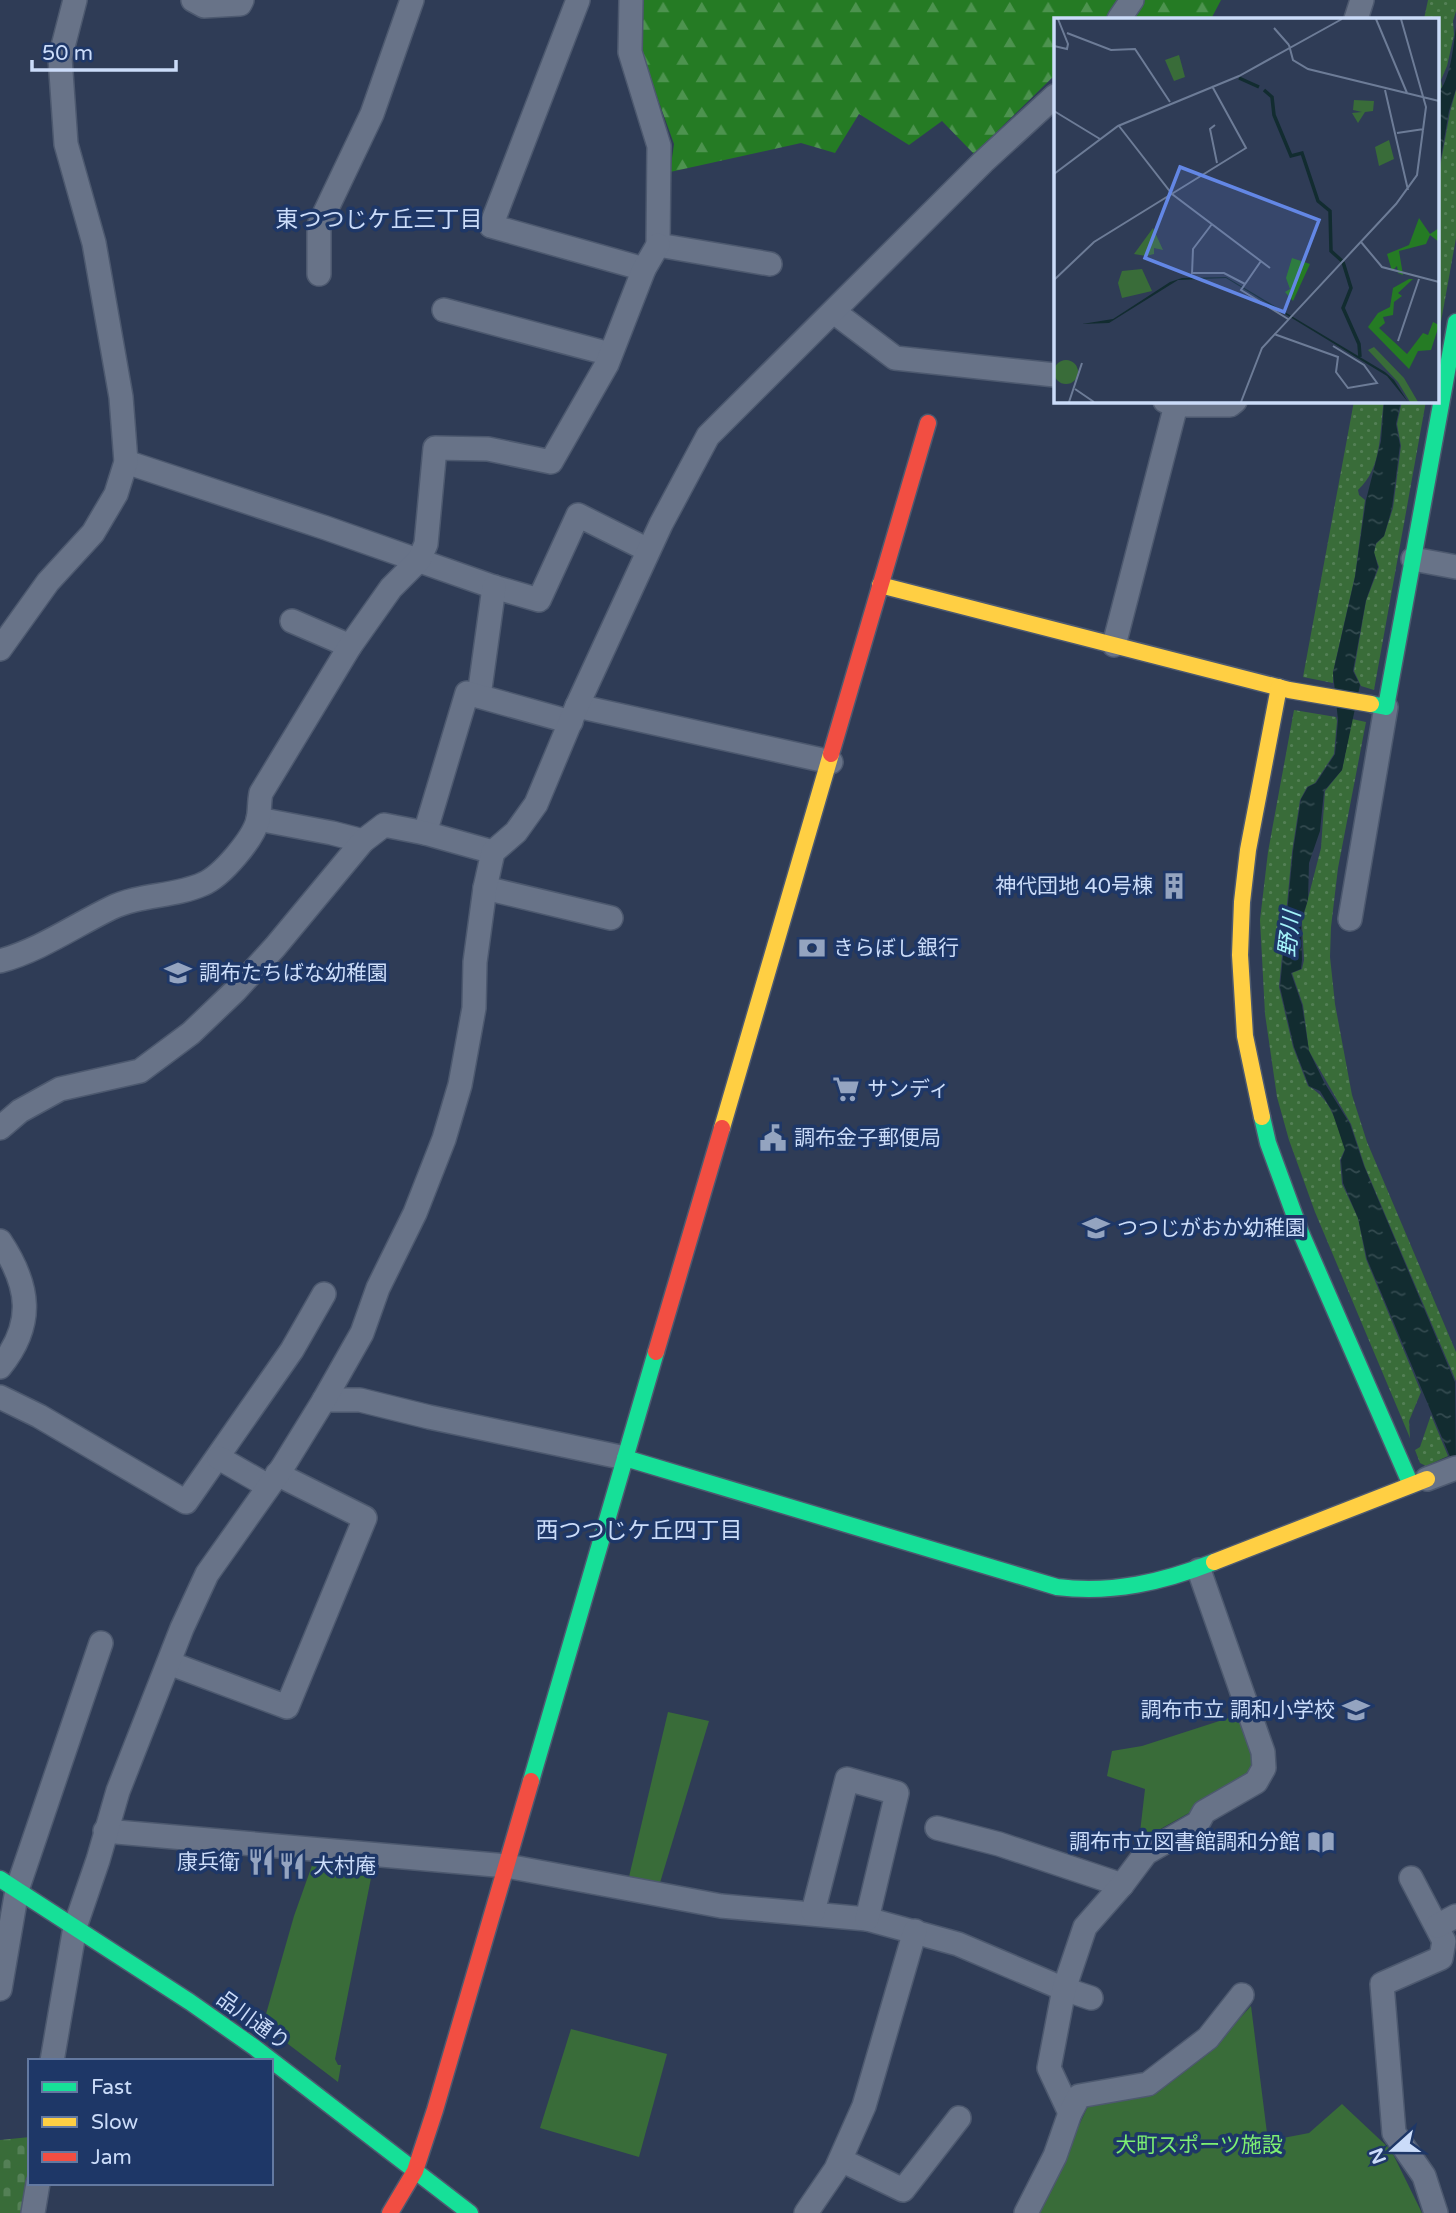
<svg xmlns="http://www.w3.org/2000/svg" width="1456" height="2213" viewBox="0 0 1456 2213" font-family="'Varela Round','Noto Sans JP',sans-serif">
  <defs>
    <pattern id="grass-dots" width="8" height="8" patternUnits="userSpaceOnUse" patternTransform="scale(1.75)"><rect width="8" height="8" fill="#396c39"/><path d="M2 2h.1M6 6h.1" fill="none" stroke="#548056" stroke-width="1.8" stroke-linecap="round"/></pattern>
    <pattern id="forest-firs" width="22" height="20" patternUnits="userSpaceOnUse" patternTransform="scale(1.75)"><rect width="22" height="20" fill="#257b24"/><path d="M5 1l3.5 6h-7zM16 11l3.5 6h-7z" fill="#4d934f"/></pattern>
    <pattern id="cemetery-stones" width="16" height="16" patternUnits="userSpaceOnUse" patternTransform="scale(1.75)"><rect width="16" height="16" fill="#396c39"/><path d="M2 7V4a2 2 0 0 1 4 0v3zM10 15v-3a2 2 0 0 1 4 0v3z" fill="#548056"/></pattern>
    <pattern id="water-ripples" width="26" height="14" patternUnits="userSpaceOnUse" patternTransform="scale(1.75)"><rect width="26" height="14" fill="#122c30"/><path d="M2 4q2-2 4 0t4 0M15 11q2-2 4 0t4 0" fill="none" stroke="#334a4f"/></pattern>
  </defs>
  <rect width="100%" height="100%" fill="#2f3c56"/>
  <g fill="url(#grass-dots)">
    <path d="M1428 0H1456V11L1453 21 1454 35 1447 66 1441 80 1442 87 1437 93V19H1424Z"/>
    <path d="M1456 90V238L1437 344V184L1450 112Z"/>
    <path d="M1354 401H1384C1379 432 1383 467 1358 490L1359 495 1365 500 1355 576 1333 672V683L1303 677Z"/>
    <path d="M1402 401H1426L1374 690 1361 686 1354 671 1366 601 1379 567 1374 553 1376 544 1384 536 1393 508 1401 446 1397 424Z"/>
    <path d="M1294 710 1336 717 1337 721 1334 754 1315 783 1307 787 1300 800 1292 852 1279 987 1293 1047 1308 1086C1332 1099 1337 1125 1345 1149L1340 1160 1342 1184 1358 1218 1366 1259 1421 1392 1409 1421 1410 1438 1315 1212 1289 1140 1277 1097 1265 1014 1260 920 1268 852Z"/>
    <path d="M1352 719 1366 722 1338 868 1331 927 1330 957 1335 1004 1352 1095 1367 1142 1456 1352V1381L1365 1167 1351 1124 1309 1051 1303 1005 1292 973 1302 969 1304 960 1302 922 1321 848 1325 791 1342 770Z"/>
    <path d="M1431 1415 1448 1456 1426 1466 1420 1463 1415 1450 1420 1447Z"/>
  </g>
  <path fill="url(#forest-firs)" d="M642 0H1221L1211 19H1055V75L974 154 942 121 909 145 859 114 835 153 801 143 670 172 674 144 641 52Z"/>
  <path fill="url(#cemetery-stones)" d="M30 2137V2178L23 2213H0V2140Z"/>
  <g fill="#396c39">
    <path d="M668 1712 709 1721 659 1886 628 1881Z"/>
    <path d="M1241 1714 1256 1764 1248 1778 1221 1795 1139 1841 1145 1789 1107 1776 1112 1751 1142 1746Z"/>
    <path d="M315 1857 364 1861 371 1866 372 1873 335 2059 338 2065H341L338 2082 267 2028 264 2021 294 1916Z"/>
    <path d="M1251 2006 1268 2141 1309 2133 1342 2104 1391 2150 1422 2213H1038L1089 2104 1211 2050Z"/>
    <path d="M571 2029 667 2054 639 2157 540 2128Z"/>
  </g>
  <g fill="url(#water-ripples)">
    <path d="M1456 27V89L1449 111 1437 180V95C1451 79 1453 48 1456 27Z"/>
    <path d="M1384 401H1401L1396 424 1400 445 1392 508 1384 536 1376 543 1374 552 1378 567 1366 600 1353 671 1360 685 1342 770 1324 791 1320 831 1309 863 1308 900 1301 921 1302 960 1301 969 1291 973 1302 1005 1309 1051 1324 1082 1350 1124 1364 1166 1455 1382 1456 1471 1367 1259 1358 1218 1343 1183 1341 1160 1345 1150 1332 1111 1320 1091 1309 1086 1294 1047 1280 987 1293 851 1301 799 1308 787 1316 783 1335 754 1338 720 1333 673 1355 577 1366 500 1381 441Z"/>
  </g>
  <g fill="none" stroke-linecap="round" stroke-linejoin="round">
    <defs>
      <g id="street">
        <path d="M193 0 204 6 240 4 242 0"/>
        <path d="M578 0 491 226 644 269"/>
        <path d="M631 0 630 52 659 146 658 245 770 264"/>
        <path d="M1119 19 1132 0"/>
        <path d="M1356 19 1362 0"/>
        <path d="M319 274V225L372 114 412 0"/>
        <path d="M444 310 610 354"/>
        <path d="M834 312 895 358 1055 375"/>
        <path d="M1176 405H1230L1235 401"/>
        <path d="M126 462 326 528 494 587 539 600 578 515 648 550"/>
        <path d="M1413 559 1456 567"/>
        <path d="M292 621 350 646"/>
        <path d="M1114 645 1176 405 1165 401"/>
        <path d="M0 649 48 582 93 533 116 494 126 462 121 397 94 243 66 144 60 58 75 0"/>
        <path d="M479 696 494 587"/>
        <path d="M577 706 831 762"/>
        <path d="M258 819 332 833 363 841"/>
        <path d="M425 833 467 693 571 722"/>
        <path d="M485 888 611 918"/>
        <path d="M1350 919 1386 707"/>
        <path d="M0 961C40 950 74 926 111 908 140 894 174 897 203 884 222 876 253 839 258 820 260 811 259 802 261 793L350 646 391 588 419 560 426 544 435 448 488 449 551 462 607 364 644 269 658 245"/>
        <path d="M0 1128 20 1111 60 1089 140 1071 191 1033 235 991 275 947 363 841 384 825 425 833 493 852"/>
        <path d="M0 1241C30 1286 35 1324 0 1367"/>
        <path d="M0 1397 39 1416 186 1502 292 1350 324 1294"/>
        <path d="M324 1400H360L429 1417 625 1458"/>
        <path d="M219 1458 268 1486"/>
        <path d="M1427 1479 1456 1468"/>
        <path d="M169 1663 287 1707 365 1518 277 1474"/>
        <path d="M937 1828 999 1844 1122 1885"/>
        <path d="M105 1831 507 1866 721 1906 867 1919 958 1944 1064 1989 1091 1998"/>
        <path d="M1411 1878 1444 1941 1441 1958 1382 1984 1394 2133 1424 2176 1436 2213"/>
        <path d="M813 1912 847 1779 897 1793 867 1919"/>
        <path d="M1437 1926 1456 1916"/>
        <path d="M0 1989 17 1890 101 1643"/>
        <path d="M52 2061 75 1927 98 1860 118 1791 182 1628 207 1574 282 1468 324 1400 362 1333 378 1288 415 1213 444 1139 460 1085 474 1008 475 962 485 888 493 852 516 832 536 804 577 706 661 524 708 436 983 162 1055 96"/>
        <path d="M1070 2113 1049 2068 1064 1989 1085 1927 1122 1885 1146 1853 1198 1823 1204 1812 1256 1782 1264 1768 1263 1752 1199 1570"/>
        <path d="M841 2160 903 2190 959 2118"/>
        <path d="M33 2213 38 2183"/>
        <path d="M806 2213 836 2169 864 2106 915 1931"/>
        <path d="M1026 2213 1055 2156 1070 2113 1079 2096 1148 2084 1208 2038 1242 1995"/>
      </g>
      <g id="fast">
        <path d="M1371 704 1386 707 1456 322"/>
        <path d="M1262 1117 1268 1143 1301 1233 1411 1485"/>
        <path d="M625 1458 1057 1587C1112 1594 1163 1582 1214 1562"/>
        <path d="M531 1781 656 1352"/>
        <path d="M0 1879 190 2002 254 2047 470 2213"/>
      </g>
      <g id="slow">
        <path d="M880 585 1289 690 1371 704"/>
        <path d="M1262 1117 1245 1036 1240 955 1242 902 1248 850 1279 687"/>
        <path d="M722 1128 831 754"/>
        <path d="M1214 1562 1427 1479"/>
      </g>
      <g id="jam">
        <path d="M831 754 928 423"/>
        <path d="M656 1352 722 1128"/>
        <path d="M390 2213 415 2171 435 2110 531 1781"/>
      </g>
    </defs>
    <use href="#street" stroke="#4d596f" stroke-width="26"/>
    <use href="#fast" stroke="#4d596f" stroke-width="19"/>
    <use href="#slow" stroke="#4d596f" stroke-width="19"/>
    <use href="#jam" stroke="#4d596f" stroke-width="19"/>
    <use href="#street" stroke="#687388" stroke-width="23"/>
    <use href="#fast" stroke="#16e098" stroke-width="16"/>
    <use href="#slow" stroke="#ffcf43" stroke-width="16"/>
    <use href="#jam" stroke="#f24e42" stroke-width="16"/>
  </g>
  <defs>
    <symbol id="building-bare" viewBox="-9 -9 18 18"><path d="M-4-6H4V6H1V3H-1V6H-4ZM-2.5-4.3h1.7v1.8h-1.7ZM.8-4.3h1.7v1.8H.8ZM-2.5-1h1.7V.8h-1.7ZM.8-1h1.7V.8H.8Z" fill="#94a4c0" stroke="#1e3767" stroke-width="2.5" paint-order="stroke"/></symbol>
    <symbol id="bank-bare" viewBox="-9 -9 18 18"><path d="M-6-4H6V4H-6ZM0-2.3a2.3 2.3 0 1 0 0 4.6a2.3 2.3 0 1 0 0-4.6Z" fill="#94a4c0" stroke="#1e3767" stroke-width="2.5" paint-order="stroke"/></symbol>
    <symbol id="school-bare" viewBox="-9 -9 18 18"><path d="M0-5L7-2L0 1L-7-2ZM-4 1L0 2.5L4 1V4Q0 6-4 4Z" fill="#94a4c0" stroke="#1e3767" stroke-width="2.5" paint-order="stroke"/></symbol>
    <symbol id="supermarket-bare" viewBox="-9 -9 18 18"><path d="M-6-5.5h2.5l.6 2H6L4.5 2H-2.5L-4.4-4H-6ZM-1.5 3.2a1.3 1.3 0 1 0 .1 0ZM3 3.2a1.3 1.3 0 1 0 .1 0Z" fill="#94a4c0" stroke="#1e3767" stroke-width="2.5" paint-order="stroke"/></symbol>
    <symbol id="civic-bare" viewBox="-9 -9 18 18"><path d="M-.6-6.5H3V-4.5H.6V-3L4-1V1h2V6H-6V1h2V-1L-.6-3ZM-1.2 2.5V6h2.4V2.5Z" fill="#94a4c0" stroke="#1e3767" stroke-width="2.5" paint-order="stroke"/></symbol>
    <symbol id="library-bare" viewBox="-9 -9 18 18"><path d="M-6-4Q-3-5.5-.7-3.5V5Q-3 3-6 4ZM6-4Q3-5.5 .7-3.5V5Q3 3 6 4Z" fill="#94a4c0" stroke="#1e3767" stroke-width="2.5" paint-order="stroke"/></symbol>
    <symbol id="restaurant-bare" viewBox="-9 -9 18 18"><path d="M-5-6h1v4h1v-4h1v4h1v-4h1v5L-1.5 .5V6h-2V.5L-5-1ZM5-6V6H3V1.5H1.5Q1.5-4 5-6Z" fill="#94a4c0" stroke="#1e3767" stroke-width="2.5" paint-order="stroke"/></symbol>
  </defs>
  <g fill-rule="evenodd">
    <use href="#building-bare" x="1155" y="867" width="38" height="38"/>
    <use href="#bank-bare" x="793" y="929" width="38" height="38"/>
    <use href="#school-bare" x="159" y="954" width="38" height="38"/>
    <use href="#supermarket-bare" x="827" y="1070" width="38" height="38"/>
    <use href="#civic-bare" x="754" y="1119" width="38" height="38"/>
    <use href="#school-bare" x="1077" y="1209" width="38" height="38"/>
    <use href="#school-bare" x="1337" y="1691" width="38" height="38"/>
    <use href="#library-bare" x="1302" y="1823" width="38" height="38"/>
    <use href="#restaurant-bare" x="242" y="1843" width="38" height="38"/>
    <use href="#restaurant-bare" x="273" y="1847" width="38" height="38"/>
  </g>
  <g text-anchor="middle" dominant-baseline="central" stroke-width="7" stroke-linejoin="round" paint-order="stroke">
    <g font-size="21" fill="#cbdcf9" stroke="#1e3767" text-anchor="start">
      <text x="1153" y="886" text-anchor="end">神代団地 40号棟</text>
      <text x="833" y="948">きらぼし銀行</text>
      <text x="199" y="973">調布たちばな幼稚園</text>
      <text x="867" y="1089">サンディ</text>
      <text x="794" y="1138">調布金子郵便局</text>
      <text x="1117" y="1228">つつじがおか幼稚園</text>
      <text x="1335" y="1710" text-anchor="end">調布市立 調和小学校</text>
      <text x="1300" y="1842" text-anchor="end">調布市立図書館調和分館</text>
      <text x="240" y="1862" text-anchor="end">康兵衛</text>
      <text x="313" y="1866">大村庵</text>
    </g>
    <g font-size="21" fill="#cbdcf9" stroke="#1e3767">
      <text transform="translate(253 2021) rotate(36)">品川通り</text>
    </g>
    <g font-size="21" fill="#7def72" stroke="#1e3767">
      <text x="1199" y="2145">大町スポーツ施設</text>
    </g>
    <g font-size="23" fill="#cbdcf9" stroke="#1e3767">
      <text x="379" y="220">東つつじケ丘三丁目</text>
      <text x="639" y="1531">西つつじケ丘四丁目</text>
    </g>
    <g font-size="23" font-style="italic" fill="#a3f3f9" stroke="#1e3767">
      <text transform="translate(1290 934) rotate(-83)">野川</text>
    </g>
  </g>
  <g transform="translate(1054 18)">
    <rect width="385" height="385" fill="#2f3c56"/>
    <path d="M365 200 376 216 385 210V224L376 217 372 226 345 233 349 257 344 255 343 248 338 253 333 236 355 227ZM238 240 256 246 239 283 231 274 236 271 232 260ZM355 261H359L344 275 348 278 340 284 339 297 329 299 331 305 325 310 353 336 369 315 374 317 379 304 385 307 377 332 364 333 355 351 314 309 324 295 336 289 339 270Z" fill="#257b24"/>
    <path d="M125 37 131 59 120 63 111 42ZM300 82 320 83 319 93 311 94 304 105 298 95 308 94 299 92ZM335 122 340 141 325 148 321 129ZM99 210 109 232 100 230V236L92 238 80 236ZM88 251 98 273 68 280 64 265 68 253ZM320 329 350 360 364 384H356L344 364 314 332ZM0 354a12 12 0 1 1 24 0a12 12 0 1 1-24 0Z" fill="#396c39"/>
    <path d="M172 259 331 354 340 362 354 384 333 358 172 260 124 262 55 305 28 306 59 301 116 264 128 260Z" fill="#122c30"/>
    <path fill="none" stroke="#122c30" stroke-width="3.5" d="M185 60 205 69M210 72 218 79 220 97 237 138 248 135 264 183 276 193 277 233 288 243M289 244 297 270 289 290 305 326 306 339"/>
    <path fill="none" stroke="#6d7c97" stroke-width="2" d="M322 1 353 75M220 10 235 27M13 15 57 32 81 31 116 84M235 27 239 42 254 51 385 83M0 28 13 31 14 26 4 1M331 72 354 172M0 93 46 121M161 107 156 111 163 145M65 108 118 176 216 250M343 115 370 111M0 156 64 108 185 58 288 1M307 224 328 249 385 264M207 243 187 272 234 301M138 255H170L191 266M138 256 139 231 158 206M0 262 40 224 192 130 158 68M220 316 284 339 282 354 294 370 323 365 310 347 279 328M344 323 365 261M21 371 40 384M15 384 28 345M187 384 208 330 342 186 363 157 372 89 347 1"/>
    <path fill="#6387e5" fill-opacity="0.15" stroke="#6387e5" stroke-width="3.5" d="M126 149 265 202 230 294 91 240Z"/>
    <rect width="385" height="385" fill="none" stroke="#cbdcf9" stroke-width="3.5"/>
  </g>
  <rect x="28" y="2059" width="245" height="126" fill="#1e3767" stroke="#6379a1" stroke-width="2"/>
  <rect x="42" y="2082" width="35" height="10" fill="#16e098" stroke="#6379a1" stroke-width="2"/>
  <text x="91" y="2094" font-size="21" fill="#cbdcf9">Fast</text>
  <rect x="42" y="2117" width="35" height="10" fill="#ffcf43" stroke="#6379a1" stroke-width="2"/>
  <text x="91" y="2129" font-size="21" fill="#cbdcf9">Slow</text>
  <rect x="42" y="2152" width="35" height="10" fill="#f24e42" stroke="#6379a1" stroke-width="2"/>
  <text x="91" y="2164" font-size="21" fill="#cbdcf9">Jam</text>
  <g transform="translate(1393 2150) rotate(249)" stroke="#1e3767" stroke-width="5" paint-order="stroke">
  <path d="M0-5L12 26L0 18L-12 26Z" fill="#cbdcf9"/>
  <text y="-10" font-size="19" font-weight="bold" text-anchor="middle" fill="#cbdcf9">N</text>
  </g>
  <path d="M32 60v10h144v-10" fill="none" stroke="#cbdcf9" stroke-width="3.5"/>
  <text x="42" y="60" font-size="21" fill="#cbdcf9" stroke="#1e3767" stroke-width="5" paint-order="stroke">50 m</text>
</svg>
